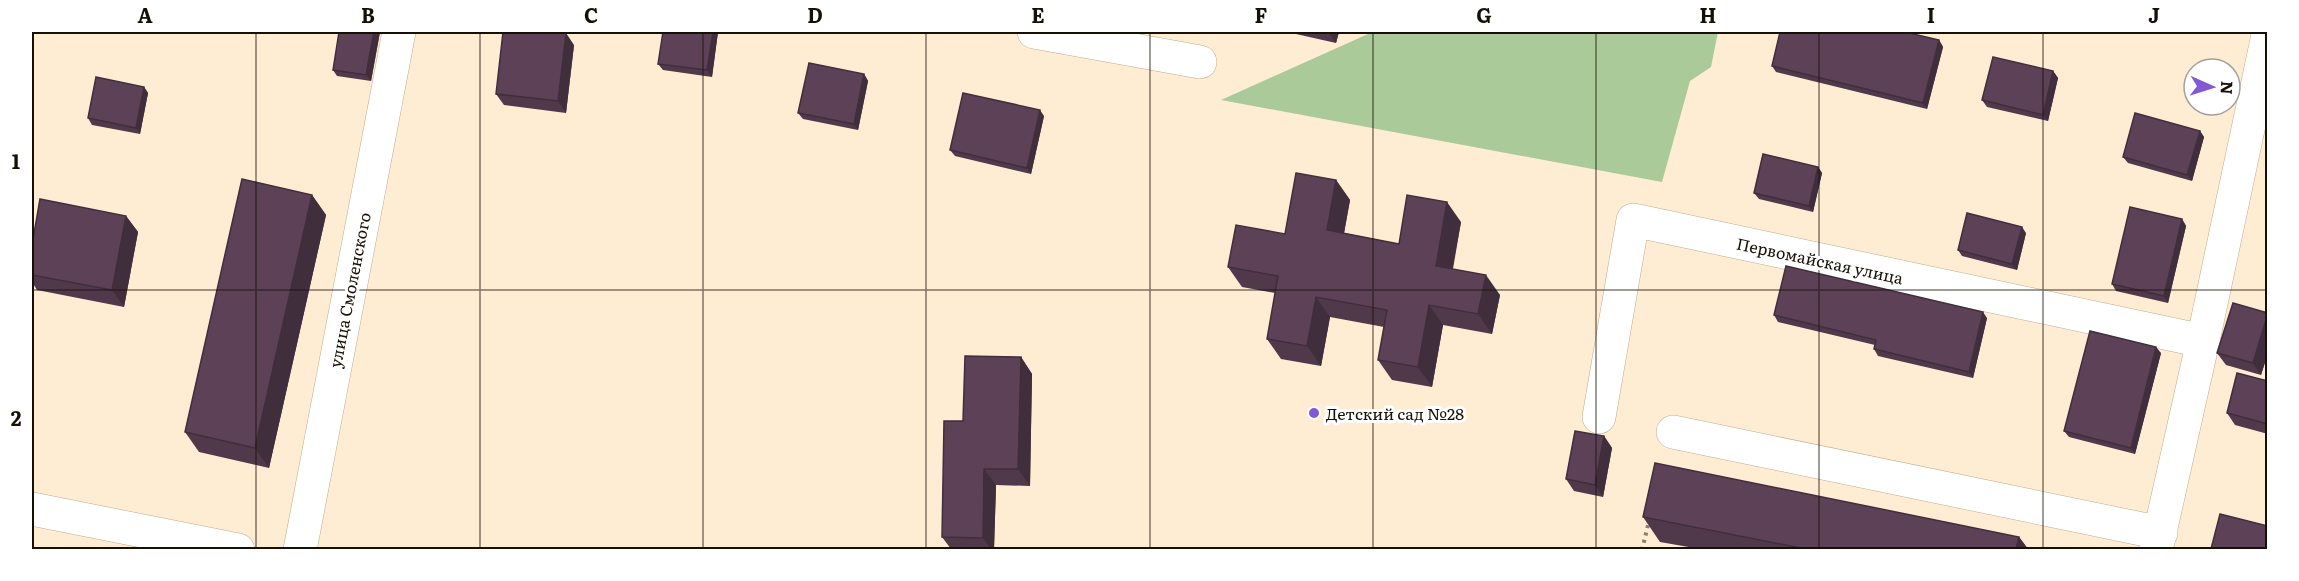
<svg xmlns="http://www.w3.org/2000/svg" width="2299" height="581" viewBox="0 0 2299 581" font-family="Literata,serif">
  <rect width="100%" height="100%" fill="#ffedd3"/>
  <path fill="#aacb99" d="M1369 32H1718L1711 67 1690 81 1662 182 1221 100 1368 34Z"/>
  <g fill="none" stroke-linecap="round" stroke-linejoin="round">
    <defs>
      <g id="minor">
        <path d="M1034 32 1200 62"/>
        <path d="M1599 417 1633 220 2203 341"/>
        <path d="M1673 432 2161 533"/>
        <path d="M32 509 238 550"/>
        <path d="M300 550 399 32"/>
        <path d="M2156 550 2203 341 2268 35"/>
      </g>
    </defs>
    <use href="#minor" stroke="#c1ac8d" stroke-width="34"/>
    <path stroke="#8c806d" stroke-width="4" stroke-dasharray="3 4.5" stroke-linecap="butt" d="M1642 550 1649 521"/>
    <use href="#minor" stroke="#fff" stroke-width="33"/>
  </g>
  <g fill="#50394b">
    <path d="M339 32H380L371 81 337 76 333 70Z"/>
    <path d="M718 32 712 77 663 70 658 64Z"/>
    <path d="M1287 32H1339L1336 43Z"/>
    <path d="M1939 40 1943 47 1927 109 1776 72 1772 66Z"/>
    <path d="M574 45 566 113 504 105 496 94Z"/>
    <path d="M2053 71 2058 78 2048 121 1987 107 1982 100Z"/>
    <path d="M864 74 868 81 858 130 803 119 798 113Z"/>
    <path d="M144 87 148 93 140 134 92 125 88 118Z"/>
    <path d="M1044 116 1031 174 955 156 950 150Z"/>
    <path d="M2200 131 2204 137 2192 181 2128 163 2123 157Z"/>
    <path d="M1818 167 1822 173 1813 212 1759 199 1754 193Z"/>
    <path d="M1336 180 1350 200 1344 233 1399 244 1461 222 1453 269 1500 295 1492 334 1443 325 1432 387 1392 380 1378 360 1384 327 1330 317 1321 366 1281 359 1267 339 1275 293 1242 287 1228 267 1285 234Z"/>
    <path d="M312 195 326 215 269 468 199 452 185 432Z"/>
    <path d="M126 216 138 232 124 307 37 290 32 282V245Z"/>
    <path d="M2182 219 2186 226 2168 303 2116 291 2112 284Z"/>
    <path d="M2026 233 2017 270 1962 256 1958 250Z"/>
    <path d="M2268 313V353L2261 375 2226 365 2217 353Z"/>
    <path d="M1774 315 1987 318 1973 378 1878 356 1874 349 1875 345 1778 322Z"/>
    <path d="M2161 353 2135 454 2069 437 2064 431Z"/>
    <path d="M1021 357 1032 374 1030 486 996 485 994 549H951L942 537 963 421Z"/>
    <path d="M2268 381V434L2235 425 2227 413Z"/>
    <path d="M1604 436 1612 448 1603 497 1574 491 1566 479Z"/>
    <path d="M1643 517 2019 537 2028 549H1700L1660 542Z"/>
  </g>
  <g fill="#412e3d">
    <path d="M374 32H380L371 81 366 75Z"/>
    <path d="M713 32H718L712 77 707 70Z"/>
    <path d="M1328 32H1339L1336 43Z"/>
    <path d="M566 33 574 45 566 113 558 101Z"/>
    <path d="M1939 40 1943 47 1927 109 1923 103Z"/>
    <path d="M2053 71 2058 78 2048 121 2043 115Z"/>
    <path d="M864 74 868 81 858 130 854 124Z"/>
    <path d="M144 87 148 93 140 134 136 128Z"/>
    <path d="M1040 110 1044 116 1031 174 1027 168Z"/>
    <path d="M2200 131 2204 137 2192 181 2187 175Z"/>
    <path d="M1818 167 1822 173 1813 212 1809 206Z"/>
    <path d="M1336 180 1350 200 1341 250 1327 230Z"/>
    <path d="M312 195 326 215 269 468 255 448Z"/>
    <path d="M1447 202 1461 222 1449 286 1436 266Z"/>
    <path d="M126 216 138 232 124 307 112 290Z"/>
    <path d="M2182 219 2186 226 2168 303 2164 296Z"/>
    <path d="M2022 227 2026 233 2017 270 2012 264Z"/>
    <path d="M1486 275 1500 295 1492 334 1478 314Z"/>
    <path d="M1316 297 1330 317 1321 366 1307 346Z"/>
    <path d="M1429 305 1443 325 1432 387 1418 367Z"/>
    <path d="M1983 312 1987 318 1973 378 1969 372Z"/>
    <path d="M2268 313V353L2261 375 2253 363Z"/>
    <path d="M2156 347 2161 353 2135 454 2131 448Z"/>
    <path d="M1021 357 1032 374 1030 486 1018 469Z"/>
    <path d="M1604 436 1612 448 1603 497 1595 485Z"/>
    <path d="M984 469 996 485 994 549H991L983 538Z"/>
    <path d="M2019 537 2028 549H2016Z"/>
  </g>
  <g fill="#5d4257" stroke="#412e3d" stroke-width="1.5">
    <path d="M339 32H374L366 75 333 70Z"/>
    <path d="M503 32H556L566 33 558 101 496 94Z"/>
    <path d="M663 32H713L707 70 658 64Z"/>
    <path d="M1780 32H1905L1939 40 1923 103 1772 66Z"/>
    <path d="M1993 57 2053 71 2043 115 1982 100Z"/>
    <path d="M809 63 864 74 854 124 798 113Z"/>
    <path d="M96 77 144 87 136 128 88 118Z"/>
    <path d="M963 93 1040 110 1027 168 950 150Z"/>
    <path d="M2135 113 2200 131 2187 175 2123 157Z"/>
    <path d="M1763 154 1818 167 1809 206 1754 193Z"/>
    <path d="M1296 173 1336 180 1327 230 1399 244 1407 195 1447 202 1436 266 1486 275 1478 314 1429 305 1418 367 1378 360 1387 310 1316 297 1307 346 1267 339 1278 276 1228 267 1236 225 1285 234Z"/>
    <path d="M242 179 312 195 255 448 185 432Z"/>
    <path d="M40 199 126 216 112 290 32 275V245Z"/>
    <path d="M2130 207 2182 219 2164 296 2112 284Z"/>
    <path d="M1967 213 2022 227 2012 264 1958 250Z"/>
    <path d="M1786 266 1983 312 1969 372 1874 349 1876 340 1774 315Z"/>
    <path d="M2233 303 2268 313 2253 363 2217 353Z"/>
    <path d="M2090 331 2156 347 2131 448 2064 431Z"/>
    <path d="M965 356 1021 357 1018 469H984L983 538 942 537 944 421H963Z"/>
    <path d="M2237 373 2268 381V424L2227 413Z"/>
    <path d="M1575 431 1604 436 1595 485 1566 479Z"/>
    <path d="M1655 463 2019 537 2016 549H1806L1643 517Z"/>
    <path d="M2220 514 2268 526V549H2211Z"/>
  </g>
  <path fill="none" stroke="#171005" stroke-width="1.5" stroke-opacity="0.55" d="M256 32V550M480 32V550M703 32V550M926 32V550M1150 32V550M1373 32V550M1596 32V550M1819 32V550M2043 32V550M32 290H2268"/>
  <circle fill="#8259d2" stroke="#fff" stroke-width="2" cx="1314" cy="413" r="6"/>
  <g text-anchor="middle" dominant-baseline="central" stroke-width="6" stroke-linejoin="round" paint-order="stroke">
    <g font-size="16" fill="#171005" stroke="#fff">
      <text transform="translate(1820 260) rotate(12)">Первомайская улица</text>
      <text transform="translate(349 290) rotate(-79)">улица Смоленского</text>
    </g>
    <g font-size="16" fill="#171005" stroke="#fff" text-anchor="start">
      <text x="1326" y="413">Детский сад №28</text>
    </g>
  </g>
  <rect width="2299" height="581" fill="none" stroke="#ffffff" stroke-width="66"/>
  <g transform="translate(2212 87) rotate(93)"><circle r="28" fill="#ffffff" stroke="#a29f9b" stroke-width="1.5"/>
  <path d="M0-4.5L10 22L0 15L-10 22Z" fill="#8259d2"/>
  <text y="-9" font-size="16" font-weight="bold" text-anchor="middle" fill="#171005">N</text>
  </g>
  <rect x="33" y="33" width="2233" height="515" fill="none" stroke="#171005" stroke-width="2"/>
  <g font-size="20" text-anchor="middle" font-weight="bold" fill="#171005">
    <text x="145" y="23">A</text>
    <text x="368" y="23">B</text>
    <text x="591" y="23">C</text>
    <text x="815" y="23">D</text>
    <text x="1038" y="23">E</text>
    <text x="1261" y="23">F</text>
    <text x="1484" y="23">G</text>
    <text x="1708" y="23">H</text>
    <text x="1931" y="23">I</text>
    <text x="2154" y="23">J</text>
    <text x="16" y="169">1</text>
    <text x="16" y="426">2</text>
  </g>
</svg>
